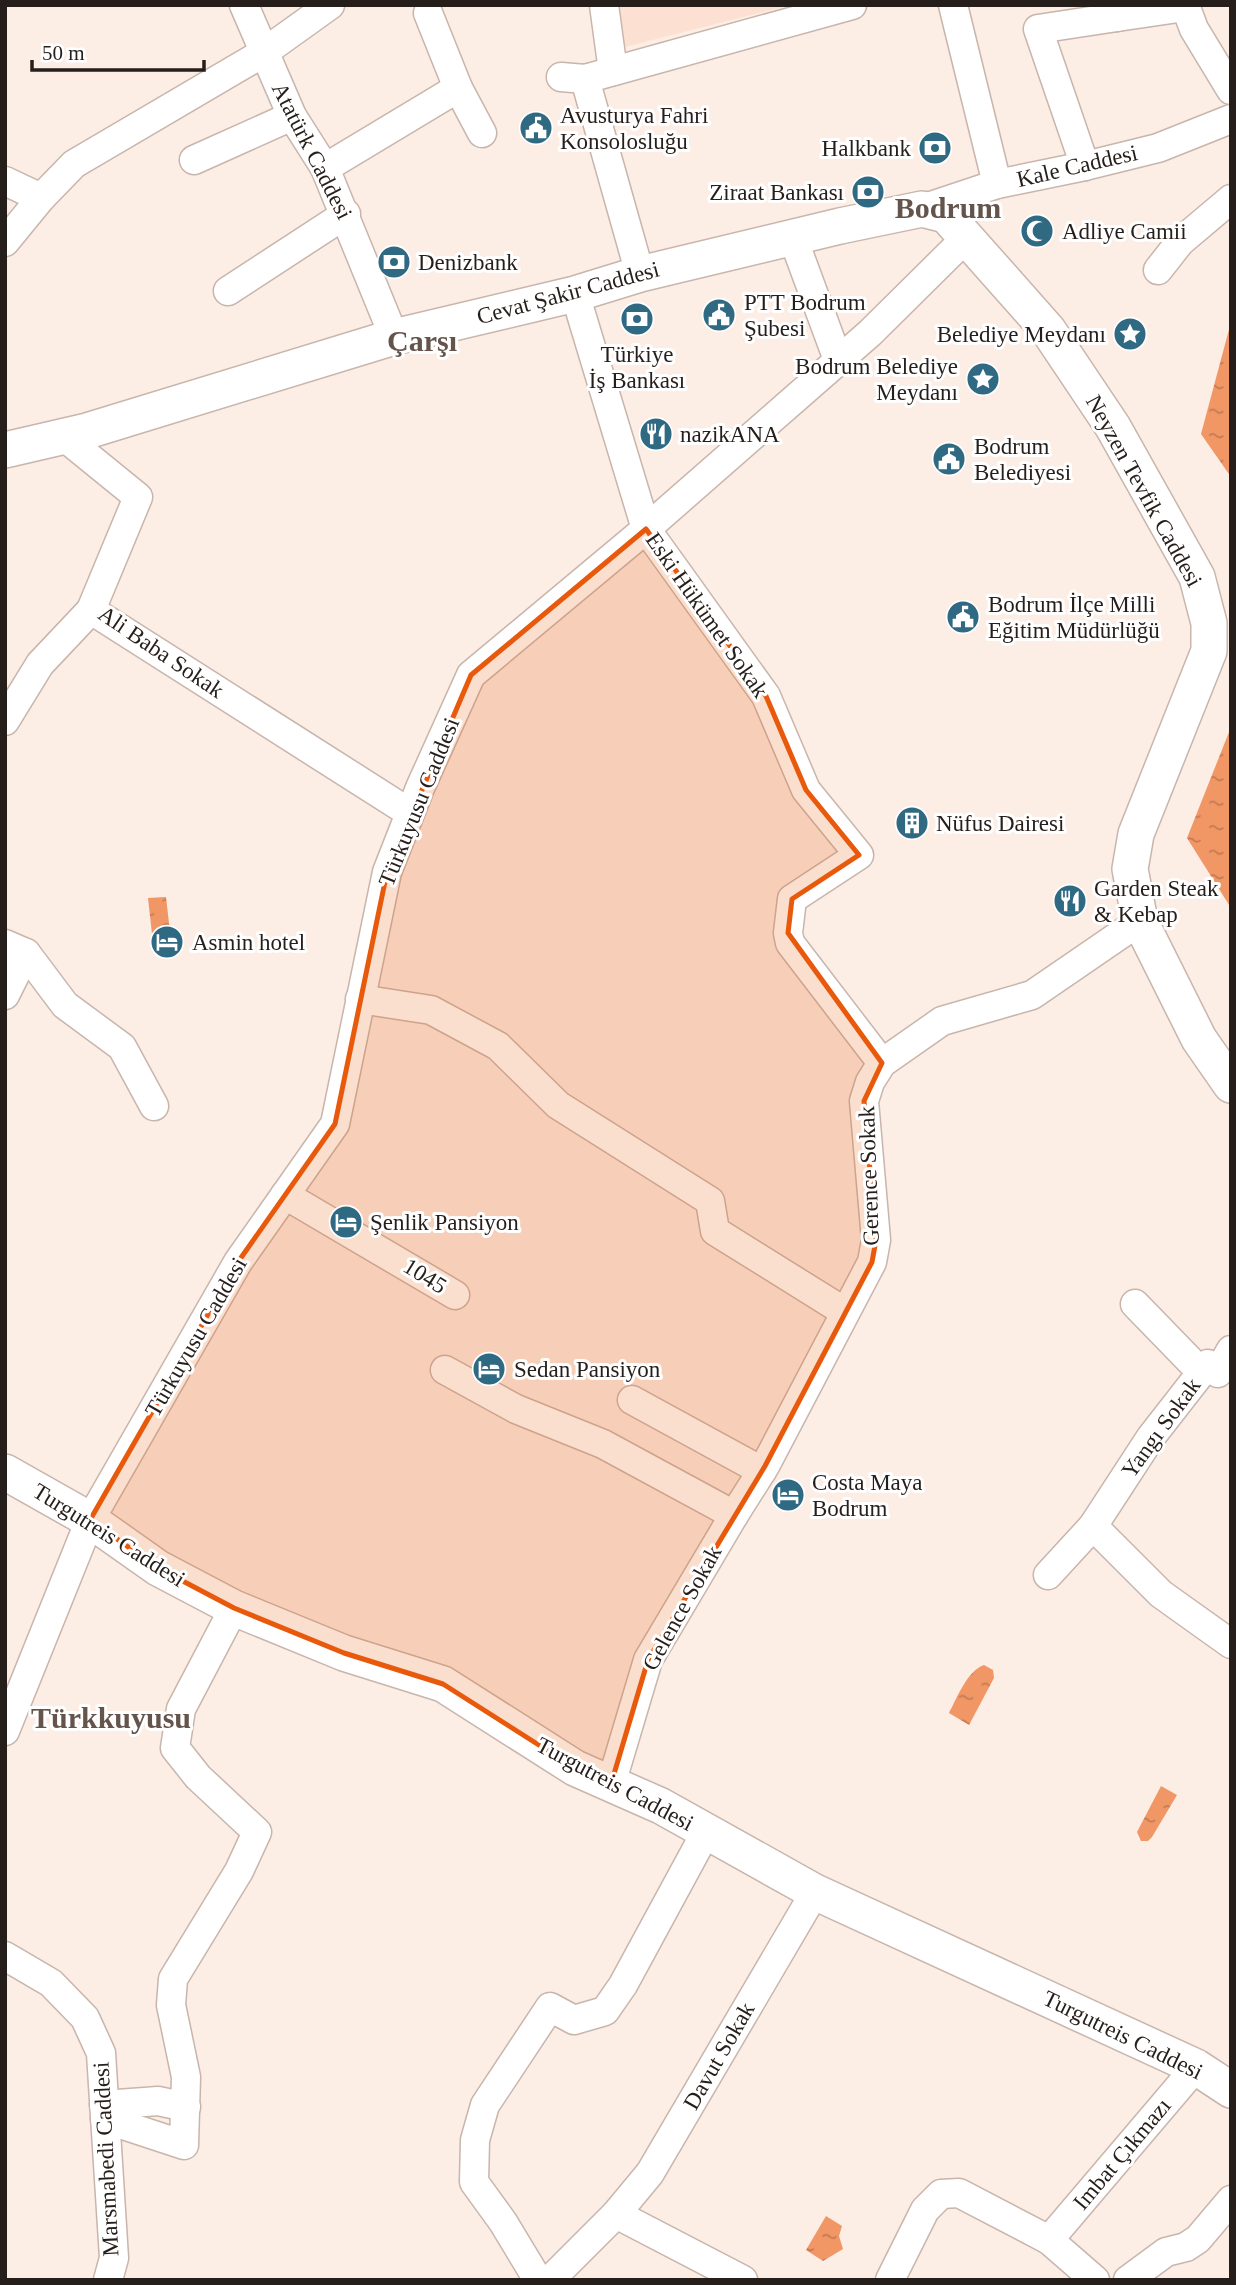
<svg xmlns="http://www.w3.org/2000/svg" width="1236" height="2285" viewBox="0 0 1236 2285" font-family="'Times New Roman',serif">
  <defs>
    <pattern id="water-ripples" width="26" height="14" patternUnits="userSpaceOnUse" patternTransform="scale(1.75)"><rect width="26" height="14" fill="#f19665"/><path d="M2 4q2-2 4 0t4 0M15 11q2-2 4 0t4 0" fill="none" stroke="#c37a52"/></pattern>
  </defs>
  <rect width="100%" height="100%" fill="#fcede5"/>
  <path fill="#fce1d3" d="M616 5H791L625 47Z"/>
  <g fill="url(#water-ripples)">
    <path d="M1231 322V477L1201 434Z"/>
    <path d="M1231 727V908L1187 838Z"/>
    <path d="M166 897 170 932 152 934 148 898Z"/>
    <path d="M984 1665 993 1670 994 1678 969 1725 949 1713C957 1698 967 1671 984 1665Z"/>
    <path d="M1161 1786 1177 1795 1152 1837 1148 1841H1141L1137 1832Z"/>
    <path d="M826 2216 842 2226 839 2236 843 2249 823 2261 806 2250Z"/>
  </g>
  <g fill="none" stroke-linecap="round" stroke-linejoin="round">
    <defs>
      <g id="minor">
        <path d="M244 5 292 116 325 168 394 337"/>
        <path d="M604 5 613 71"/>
        <path d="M953 5 997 184"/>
        <path d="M1116 5 1117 17 1185 7"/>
        <path d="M1185 5 1194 29 1231 90"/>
        <path d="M428 13 458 88 482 133"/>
        <path d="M561 77 585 79 852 5"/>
        <path d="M585 79 640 274"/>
        <path d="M194 160 292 116"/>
        <path d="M1085 166 1038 29 1117 17"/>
        <path d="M325 168 458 88"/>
        <path d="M5 181 41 198"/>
        <path d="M922 209 997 184 1085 166 1158 148 1231 119"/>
        <path d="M793 238 838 360"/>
        <path d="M5 242 41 198 74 164 263 53 330 5"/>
        <path d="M1158 270 1180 242 1231 199"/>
        <path d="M228 291 346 214"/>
        <path d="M575 294 646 529 766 696 806 790 859 855 792 899 788 933 790 943 882 1063"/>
        <path d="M63 436 138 497 91 610 410 813"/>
        <path d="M5 721 40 664 91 610"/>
        <path d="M5 944 26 953 65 1005 122 1047 154 1106"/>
        <path d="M5 995 26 953"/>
        <path d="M360 999 431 1010 498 1046 558 1105 710 1201 715 1231 845 1312"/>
        <path d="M285 1195 455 1295"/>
        <path d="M1135 1304 1201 1372"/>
        <path d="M445 1370 516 1409 603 1444 734 1515"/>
        <path d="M632 1400 762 1471"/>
        <path d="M1093 1526 1151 1437 1208 1364 1218 1373 1231 1350"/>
        <path d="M1048 1575 1093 1526 1161 1594 1231 1644"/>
        <path d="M5 1731 90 1520 238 1262 335 1124 387 872 420 788 471 675 646 529 870 333 967 237"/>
        <path d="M611 1784 648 1660 734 1515 765 1466 872 1262 876 1240 864 1101 870 1082 882 1063 942 1021 1032 995 1140 921"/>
        <path d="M5 1956 51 1983 85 2018 101 2053 114 2258 108 2280"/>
        <path d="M104 2105 158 2101 186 2107"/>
        <path d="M105 2119 184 2145 186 2077 171 2005 173 1979 239 1871 257 1832 198 1777 175 1748 181 1709 234 1608"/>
        <path d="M616 2214 650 2173 815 1892"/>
        <path d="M1049 2240 1196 2067"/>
        <path d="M538 2280 503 2222 474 2182 475 2140 485 2105 550 2007 574 2020 605 2011 623 1985 706 1832"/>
        <path d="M550 2280 616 2214 743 2280"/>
        <path d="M890 2280 925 2210 941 2194 959 2193 1049 2240 1095 2280"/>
        <path d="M1128 2280 1166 2252 1186 2247 1198 2239 1231 2200"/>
      </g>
      <g id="major">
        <path d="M5 450 87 431 394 337 575 294 640 274 840 226 922 209 946 215 1048 330 1113 427 1197 577 1209 623V651L1136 834 1130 869 1140 921 1199 1039 1231 1085"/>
        <path d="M5 1472 90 1520 158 1568 234 1608 344 1653 443 1684 575 1768 661 1806 815 1892 1196 2067 1231 2090"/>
      </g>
    </defs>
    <use href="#minor" stroke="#c8b5ac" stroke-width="31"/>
    <use href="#major" stroke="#c8b5ac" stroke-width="38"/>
    <use href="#minor" stroke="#fff" stroke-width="28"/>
    <use href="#major" stroke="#fff" stroke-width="35"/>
  </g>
  <path fill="#e8590c" fill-opacity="0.2" stroke="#e8590c" stroke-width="5" stroke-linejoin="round" d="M646 529 766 696 806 790 859 855 792 899 788 933 882 1063 864 1101 876 1240 872 1262 765 1466 648 1660 611 1784 575 1768 443 1684 344 1653 234 1608 158 1568 90 1520 238 1262 335 1124 387 872 471 675Z"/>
  <defs>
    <symbol id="civic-disc" viewBox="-11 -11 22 22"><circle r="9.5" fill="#2f6982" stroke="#fff"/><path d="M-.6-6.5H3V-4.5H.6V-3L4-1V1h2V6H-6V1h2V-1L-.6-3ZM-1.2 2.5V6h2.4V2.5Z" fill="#fff"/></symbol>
    <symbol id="bank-disc" viewBox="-11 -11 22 22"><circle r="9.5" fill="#2f6982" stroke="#fff"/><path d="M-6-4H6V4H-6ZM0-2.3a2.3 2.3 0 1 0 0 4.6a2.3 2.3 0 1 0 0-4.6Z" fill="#fff"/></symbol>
    <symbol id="mosque-disc" viewBox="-11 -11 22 22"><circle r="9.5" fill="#2f6982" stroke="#fff"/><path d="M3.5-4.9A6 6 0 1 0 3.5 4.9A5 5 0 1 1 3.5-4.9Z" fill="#fff"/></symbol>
    <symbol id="sight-disc" viewBox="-11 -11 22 22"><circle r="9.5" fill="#2f6982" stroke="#fff"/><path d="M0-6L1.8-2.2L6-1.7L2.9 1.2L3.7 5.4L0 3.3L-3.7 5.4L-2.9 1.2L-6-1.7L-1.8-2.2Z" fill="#fff"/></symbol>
    <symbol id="restaurant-disc" viewBox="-11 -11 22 22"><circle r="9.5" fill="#2f6982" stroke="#fff"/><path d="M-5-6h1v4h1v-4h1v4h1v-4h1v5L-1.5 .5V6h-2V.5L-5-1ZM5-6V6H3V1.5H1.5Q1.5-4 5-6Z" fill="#fff"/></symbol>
    <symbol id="building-disc" viewBox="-11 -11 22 22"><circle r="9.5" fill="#2f6982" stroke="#fff"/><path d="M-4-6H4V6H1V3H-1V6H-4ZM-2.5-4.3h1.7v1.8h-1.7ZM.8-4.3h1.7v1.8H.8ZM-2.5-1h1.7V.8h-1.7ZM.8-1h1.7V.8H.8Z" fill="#fff"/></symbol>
    <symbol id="hotel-disc" viewBox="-11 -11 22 22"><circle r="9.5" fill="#2f6982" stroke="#fff"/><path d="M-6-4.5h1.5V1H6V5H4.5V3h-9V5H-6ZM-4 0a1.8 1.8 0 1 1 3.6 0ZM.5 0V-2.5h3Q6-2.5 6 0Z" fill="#fff"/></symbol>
  </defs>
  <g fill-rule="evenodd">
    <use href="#civic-disc" x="517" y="109" width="38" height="38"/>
    <use href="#bank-disc" x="916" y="129" width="38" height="38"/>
    <use href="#bank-disc" x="849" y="173" width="38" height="38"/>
    <use href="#mosque-disc" x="1018" y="212" width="38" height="38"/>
    <use href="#bank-disc" x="375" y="243" width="38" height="38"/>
    <use href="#civic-disc" x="700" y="296" width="38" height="38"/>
    <use href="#bank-disc" x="618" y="300" width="38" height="38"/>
    <use href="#sight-disc" x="1111" y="315" width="38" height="38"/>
    <use href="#sight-disc" x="964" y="360" width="38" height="38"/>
    <use href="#restaurant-disc" x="637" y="415" width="38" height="38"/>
    <use href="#civic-disc" x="930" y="440" width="38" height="38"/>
    <use href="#civic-disc" x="944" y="598" width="38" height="38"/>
    <use href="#building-disc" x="893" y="804" width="38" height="38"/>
    <use href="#restaurant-disc" x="1051" y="882" width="38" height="38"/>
    <use href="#hotel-disc" x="148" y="923" width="38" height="38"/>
    <use href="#hotel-disc" x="327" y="1203" width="38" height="38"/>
    <use href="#hotel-disc" x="470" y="1350" width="38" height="38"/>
    <use href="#hotel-disc" x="769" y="1476" width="38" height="38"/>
  </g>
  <g text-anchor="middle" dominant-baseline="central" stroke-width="6" stroke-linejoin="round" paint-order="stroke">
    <g font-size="23" fill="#251e1b" stroke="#fff" text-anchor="start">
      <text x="560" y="115">Avusturya Fahri<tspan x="560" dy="26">Konsolosluğu</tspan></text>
      <text x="911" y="148" text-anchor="end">Halkbank</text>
      <text x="844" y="192" text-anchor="end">Ziraat Bankası</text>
      <text x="1062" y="231">Adliye Camii</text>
      <text x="418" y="262">Denizbank</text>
      <text x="744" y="302">PTT Bodrum<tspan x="744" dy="26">Şubesi</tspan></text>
      <text x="1106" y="334" text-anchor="end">Belediye Meydanı</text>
      <text x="637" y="354" text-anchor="middle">Türkiye<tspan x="637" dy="26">İş Bankası</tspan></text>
      <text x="958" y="366" text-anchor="end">Bodrum Belediye<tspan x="958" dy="26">Meydanı</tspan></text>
      <text x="680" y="434">nazikANA</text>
      <text x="974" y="446">Bodrum<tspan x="974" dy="26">Belediyesi</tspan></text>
      <text x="988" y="604">Bodrum İlçe Milli<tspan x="988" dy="26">Eğitim Müdürlüğü</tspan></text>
      <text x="936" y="823">Nüfus Dairesi</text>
      <text x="1094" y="888">Garden Steak<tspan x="1094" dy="26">&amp; Kebap</tspan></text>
      <text x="192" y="942">Asmin hotel</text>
      <text x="370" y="1222">Şenlik Pansiyon</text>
      <text x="514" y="1369">Sedan Pansiyon</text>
      <text x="812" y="1482">Costa Maya<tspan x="812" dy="26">Bodrum</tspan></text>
    </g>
    <g font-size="23" fill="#251e1b" stroke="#fff">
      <text transform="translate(312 151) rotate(63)">Atatürk Caddesi</text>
      <text transform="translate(1077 166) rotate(-13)">Kale Caddesi</text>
      <text transform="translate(568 293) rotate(-15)">Cevat Şakir Caddesi</text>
      <text transform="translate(1144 491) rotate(61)">Neyzen Tevfik Caddesi</text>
      <text transform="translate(707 615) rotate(55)">Eski Hükümet Sokak</text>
      <text transform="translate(161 652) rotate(34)">Ali Baba Sokak</text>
      <text transform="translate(419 802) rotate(-68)">Türkuyusu Caddesi</text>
      <text transform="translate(869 1176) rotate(-92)">Gerence Sokak</text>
      <text transform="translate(425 1276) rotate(32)">1045</text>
      <text transform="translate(196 1337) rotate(-60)">Türkuyusu Caddesi</text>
      <text transform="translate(1161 1428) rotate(-54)">Yangı Sokak</text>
      <text transform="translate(109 1535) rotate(32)">Turgutreis Caddesi</text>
      <text transform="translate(682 1608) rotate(-61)">Gelence Sokak</text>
      <text transform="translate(615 1784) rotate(28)">Turgutreis Caddesi</text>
      <text transform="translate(1123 2035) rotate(26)">Turgutreis Caddesi</text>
      <text transform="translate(719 2056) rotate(-60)">Davut Sokak</text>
      <text transform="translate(1122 2154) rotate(-50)">Imbat Çıkmazı</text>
      <text transform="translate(106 2159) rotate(-93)">Marsmabedi Caddesi</text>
    </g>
    <g font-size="30" font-weight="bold" fill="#64544c" stroke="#fff">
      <text x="948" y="207">Bodrum</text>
      <text x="422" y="340">Çarşı</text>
      <text x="111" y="1717">Türkkuyusu</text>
    </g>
  </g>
  <rect width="1236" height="2285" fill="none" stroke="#251e1b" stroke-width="14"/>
  <path d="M32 60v10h172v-10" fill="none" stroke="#251e1b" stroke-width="3.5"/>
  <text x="42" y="60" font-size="21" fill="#251e1b" stroke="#ffffff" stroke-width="5" paint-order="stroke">50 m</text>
</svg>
